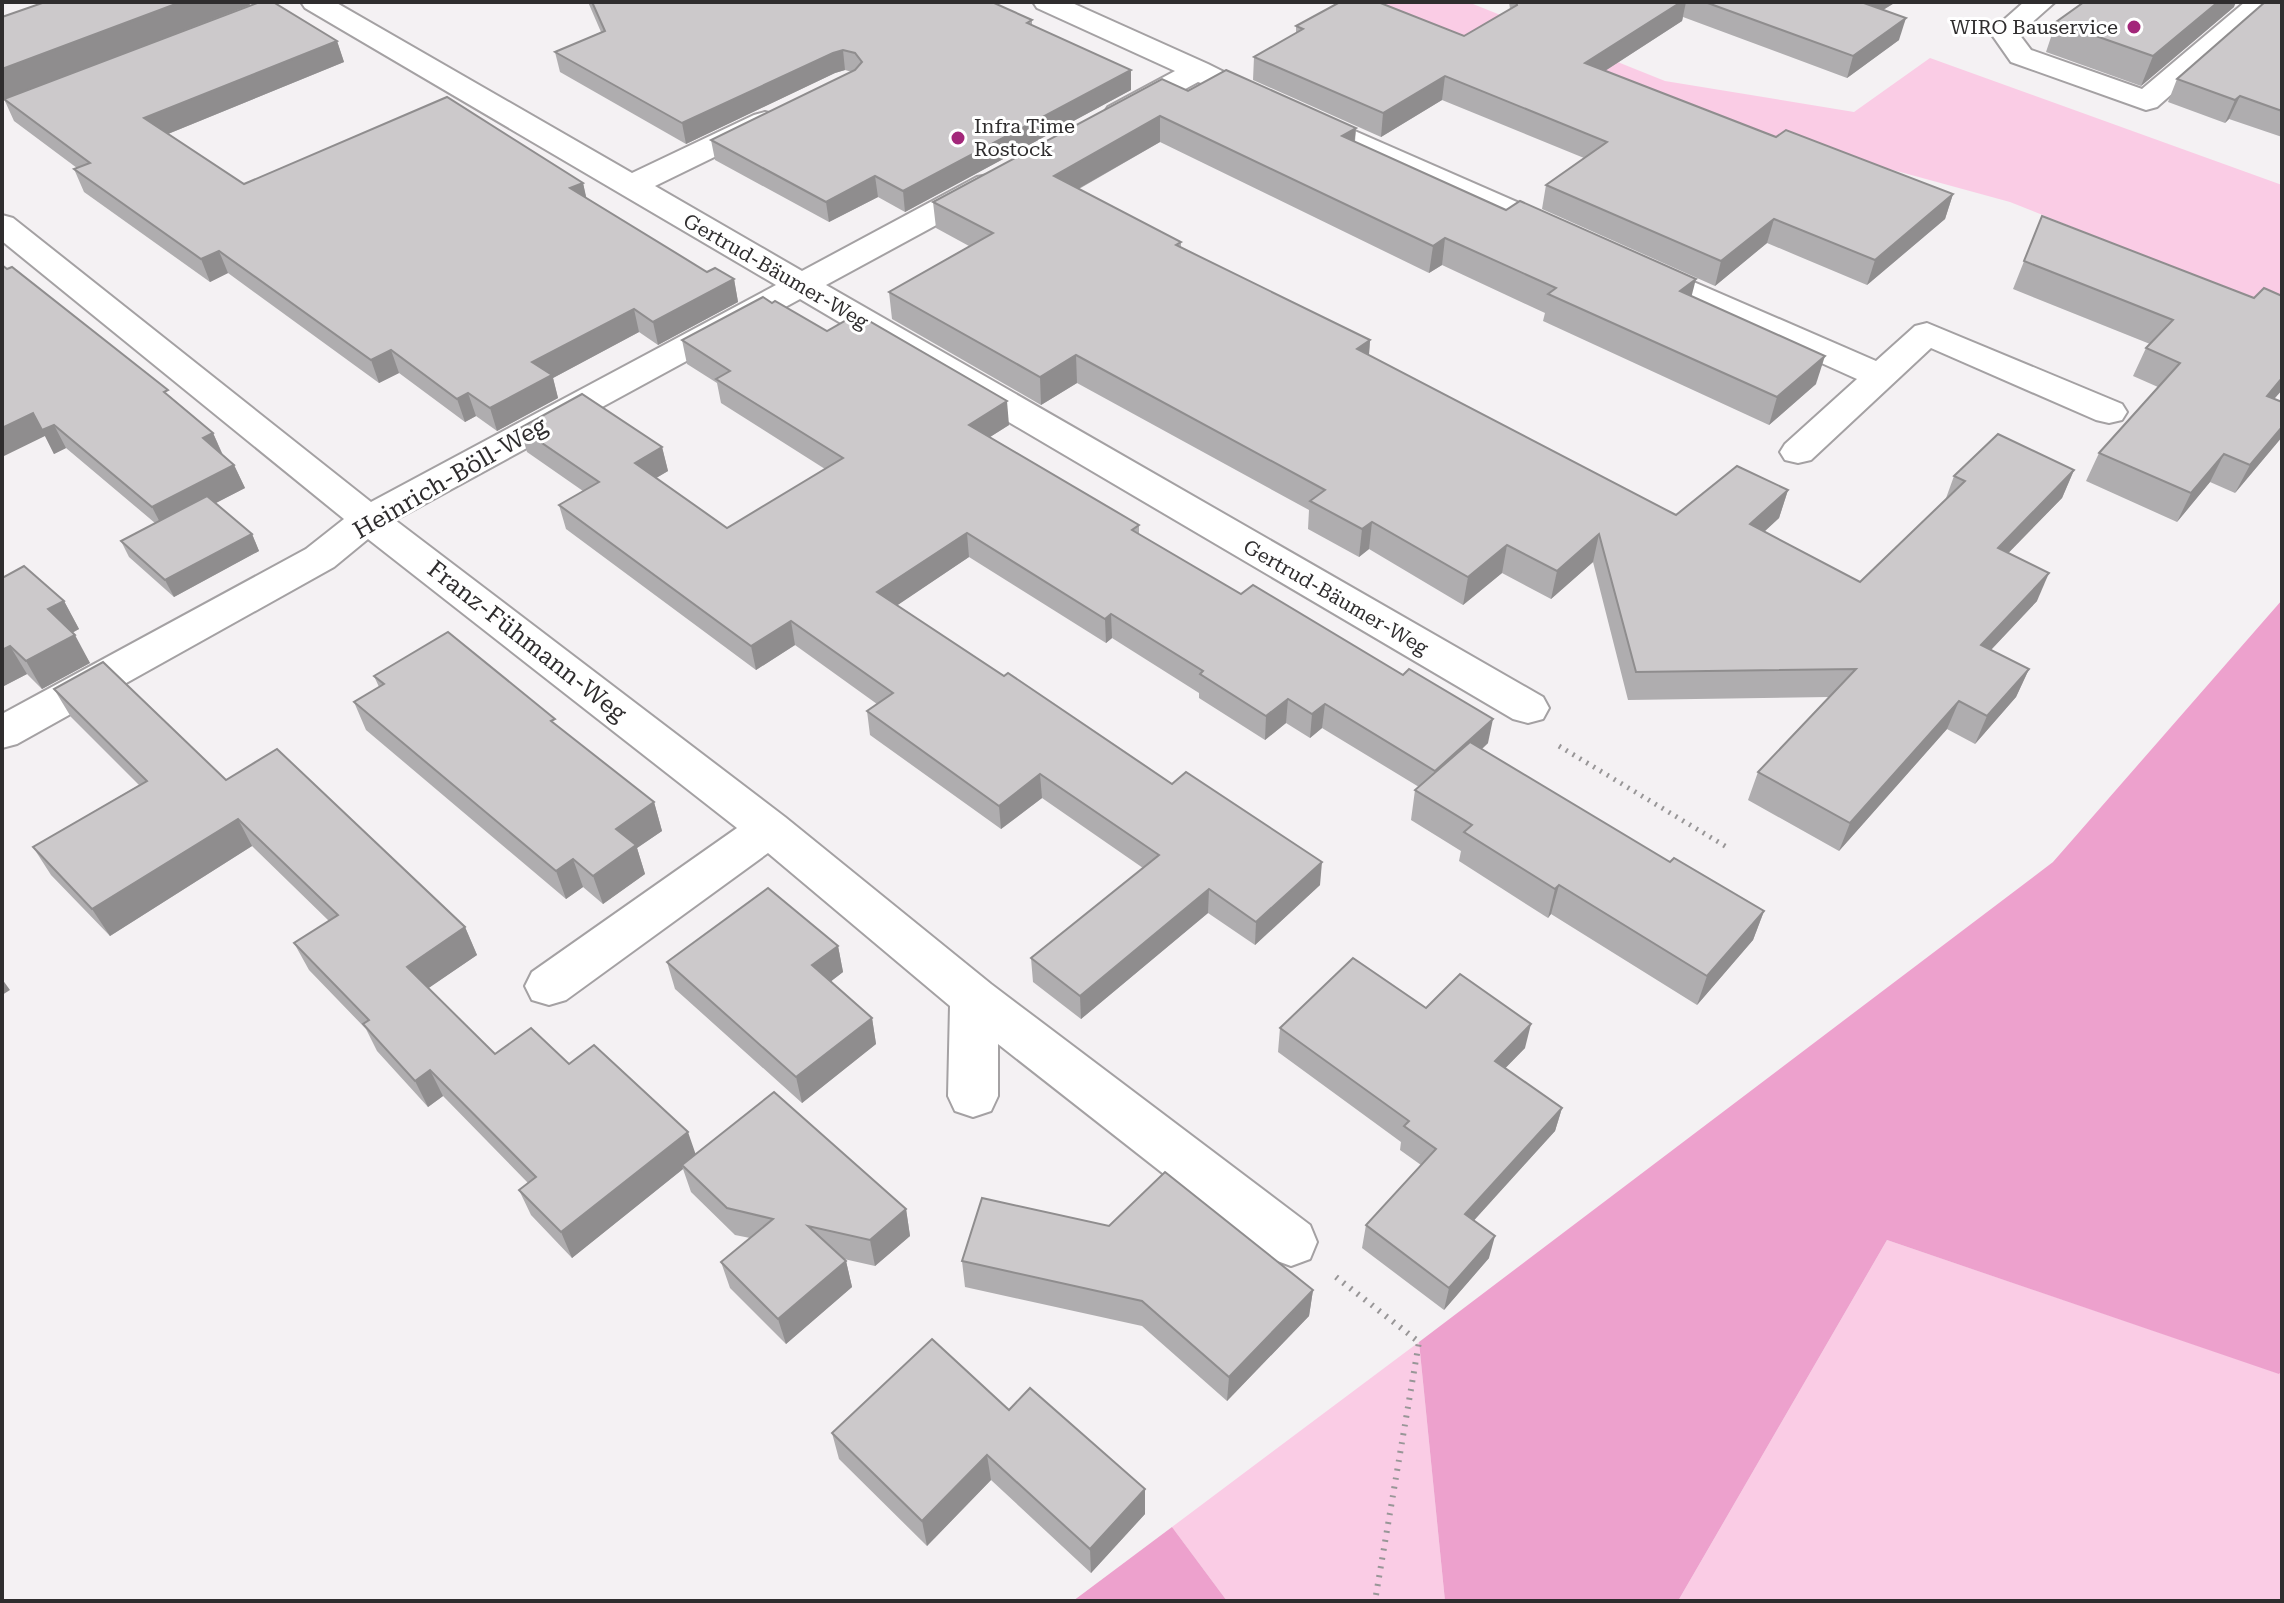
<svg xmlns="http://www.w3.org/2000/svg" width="2284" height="1603" viewBox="0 0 2284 1603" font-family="'Roboto Serif',serif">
  <rect width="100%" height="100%" fill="#f4f1f3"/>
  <g fill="#facce5">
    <path d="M1375 2H1468L1665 81 1854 112 1930 58 2282 185V311L2010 202 1579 84Z"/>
    <path d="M1887 1240 2278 1373 2282 1370V1601H1678Z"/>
    <path d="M1419 1342 1445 1601H1227L1172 1527Z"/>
  </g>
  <g fill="#eda1cd">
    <path d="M2282 600V1370L2279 1374 1887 1240 1678 1601H1445L1419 1342 2053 862Z"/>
    <path d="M1172 1527 1227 1601H1073Z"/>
  </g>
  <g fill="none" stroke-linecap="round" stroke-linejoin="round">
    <defs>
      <g id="minor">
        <path d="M301 2H335L632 173 754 115 765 112 776 115 780 121 776 127 655 186 802 271 977 177 988 175 999 177 1004 184 999 191 826 285 1543 697 1549 708 1543 719 1528 723 1513 719 800 299 395 520 785 817 991 984 1310 1225 1317 1242 1310 1259 1291 1266 1272 1259 998 1044V1096L991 1111 973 1117 955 1111 948 1096 950 1006 768 853 566 1000 549 1005 532 1000 525 986 532 972 737 828 368 539 334 567 17 744 2 748V714L306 549 344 519 2 241V215L13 218 371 502 776 285 305 8Z"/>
        <path d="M1033 2H1070L1208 64 1226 73 1231 79 1226 85 1216 88 1198 82 1130 119 1119 122 1108 119 1104 113 1108 107 1175 71 1037 8Z"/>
        <path d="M2024 2H2055L2019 34 2031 50 2142 89 2245 2H2276L2157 107 2146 110 2011 62 1990 32Z"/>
        <path d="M1300 107 1574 227 1579 234 1574 241 1563 244 1552 241 1289 122 1285 116 1289 110Z"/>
        <path d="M1636 257 1876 361 1915 326 1927 323 2122 404 2127 412 2122 420 2109 423 2096 420 1931 348 1811 460 1798 463 1785 460 1780 452 1785 444 1857 379 1624 274 1619 267 1624 260Z"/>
      </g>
    </defs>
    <use href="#minor" stroke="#a4a1a3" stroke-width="4"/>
    <path stroke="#989697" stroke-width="5" stroke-dasharray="2 6" stroke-linecap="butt" d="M1559 746 1730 849"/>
    <path stroke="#989697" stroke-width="6" stroke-dasharray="2 7" stroke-linecap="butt" d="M1336 1277 1419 1342 1375 1601"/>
    <use href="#minor" fill="#fff" fill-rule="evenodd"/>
  </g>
  <g fill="#afadaf">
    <path d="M588 2H992L1032 20V25L1131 70V90L905 212 878 197 829 222 715 160 711 140 852 72 845 70 835 73 686 144 560 72 555 52 601 32Z"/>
    <path d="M1509 2H1896L1883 10 1899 40 1847 78 1683 17 1682 21 1605 71 1776 137 1953 194 1945 219 1867 285 1767 243 1715 286 1542 209 1546 185 1584 158 1442 100 1381 137 1253 80 1254 57 1296 33V26L1464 36 1510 9Z"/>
    <path d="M2282 2V137L2229 119 2225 123 2168 102 2177 79Z"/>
    <path d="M250 5 337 41 344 62 168 134 244 184 583 183 586 198 707 272 734 279 738 302 658 345 639 332 553 378 558 398 497 431 476 416 465 422 399 373 379 383 228 273 210 282 84 192 74 169 77 168 14 121 4 99 2 100V17Z"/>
    <path d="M2234 7 2141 86 2046 52 2056 22Z"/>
    <path d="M1188 91 1356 128 1355 142 1691 297 1816 384 1769 425 1543 321 1545 313 1442 265 1429 273 1160 142 1079 189 1181 242V248L1370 340 1369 355 1676 515 1788 490 1779 518 1764 532 1860 582 1945 501 1954 476 2074 470 2062 498 2008 553 2037 601 1991 650 2029 669 2016 697 1975 744 1947 729 1839 851 1748 800 1758 772 1829 697 1628 700 1593 562 1551 599 1502 573 1463 605 1369 549 1359 557 1308 529 1309 510 1077 383 1041 405 892 319 889 292 969 246 936 228 933 202Z"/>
    <path d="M2042 216 2282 390 2274 399 2282 437 2235 493 2210 482 2177 522 2086 481 2099 453 2158 387 2133 376 2146 348 2150 344 2013 289Z"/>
    <path d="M2 265 172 398 213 433 223 455 234 465 245 488 215 503 252 534 259 551 174 597 129 557 121 541 155 523 66 448 54 454 45 436Z"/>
    <path d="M772 303 1009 425 990 437 1139 525V534L1488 743 1482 749 1670 862 1764 911 1753 940 1697 1005 1551 914 1548 918 1459 861 1461 851 1411 820 1415 790 1419 787 1322 728 1310 738 1286 723 1265 740 1199 698V693L1112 638 1106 643 969 557 897 605 1320 885 1255 945 1208 913 1081 1019 1033 982 1031 958 1143 868 1042 798 1001 829 870 735 867 711 877 704 795 645 756 670 566 529 559 505 583 491 527 452 520 428 662 447 668 471 656 478 727 528 825 469 721 403 717 383 687 364 682 340Z"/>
    <path d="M2 578 64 601 79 629 72 633 90 663 42 689 27 674 2 687Z"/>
    <path d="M374 676 557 726 654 802 662 831 637 848 645 874 603 904 583 887 566 899 366 730 354 702 379 687Z"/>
    <path d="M54 689 226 780 465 927 477 955 428 988 495 1054 569 1064 695 1154 906 1209 910 1236 875 1266 844 1259 846 1261 852 1287 786 1344 730 1288 721 1262 750 1238 735 1235 691 1192 683 1169 572 1258 531 1215 519 1190 528 1183 443 1096 428 1107 377 1051 366 1029 309 970 294 943 329 921 252 846 110 936 51 875 33 847 139 785 71 717Z"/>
    <path d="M838 946 843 972 830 982 872 1018 876 1044 802 1103 675 989 667 962Z"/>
    <path d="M1426 1008 1525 1048 1505 1068 1562 1108 1555 1131 1474 1220 1489 1258 1444 1310 1362 1248 1366 1225 1421 1165 1400 1150 1401 1142 1278 1052 1280 1028Z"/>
    <path d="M962 1261 1313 1290 1309 1316 1227 1401 1142 1326 965 1287Z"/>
    <path d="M1009 1410 1145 1514 1091 1573 991 1480 927 1546 839 1459 832 1433Z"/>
  </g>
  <g fill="#8f8d8e">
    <path d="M181 2H249L250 5 2 100V69Z"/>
    <path d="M1681 2H1686L1682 21 1580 87 1585 63Z"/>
    <path d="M1866 2H1896L1858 25 1864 3Z"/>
    <path d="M2218 2H2236L2234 7 2141 86 2153 56Z"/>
    <path d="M1906 18 1899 40 1847 78 1853 56Z"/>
    <path d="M337 41 344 62 153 140 144 118Z"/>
    <path d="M843 50 845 70 835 73 686 144 682 123 833 53Z"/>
    <path d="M1131 70V90L905 212 903 191Z"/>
    <path d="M1445 76 1442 100 1381 137 1383 113Z"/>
    <path d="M2240 96 2229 119 2225 123 2235 100Z"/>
    <path d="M1160 116V142L1055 202 1054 176Z"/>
    <path d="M1356 128 1353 154 1342 136Z"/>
    <path d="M875 176 878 197 829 222 826 202Z"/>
    <path d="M583 183 588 205 570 188Z"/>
    <path d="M1953 194 1945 219 1867 285 1875 260Z"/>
    <path d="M1774 219 1767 243 1715 286 1721 261Z"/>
    <path d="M1445 238 1442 265 1429 273 1433 246Z"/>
    <path d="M219 251 228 273 210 282 201 259Z"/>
    <path d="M734 279 738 302 658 345 653 322Z"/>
    <path d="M1696 279 1689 306 1680 291Z"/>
    <path d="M634 309 639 332 553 378 558 398 497 431 490 408 532 362Z"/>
    <path d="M1370 340 1368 367 1357 349Z"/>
    <path d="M391 350 399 373 379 383 371 360Z"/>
    <path d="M1076 355 1077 383 1041 405 1040 377Z"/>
    <path d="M1825 356 1816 384 1769 425 1777 397Z"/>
    <path d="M2282 378V390L2252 424 2267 396Z"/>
    <path d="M468 393 476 416 465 422 457 399Z"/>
    <path d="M1007 401 1009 425 971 449 969 425Z"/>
    <path d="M33 413 54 425 66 448 54 454 45 436 2 457V428Z"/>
    <path d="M2282 427V437L2235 493 2250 465Z"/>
    <path d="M213 433 223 456 203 438Z"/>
    <path d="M662 447 668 471 641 487 635 463Z"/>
    <path d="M2224 454 2210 482 2177 522 2191 493Z"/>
    <path d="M234 465 245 488 164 530 152 507Z"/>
    <path d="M2074 470 2062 498 1986 576 1998 548Z"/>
    <path d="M1788 490 1779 518 1742 552 1750 524Z"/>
    <path d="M1372 522 1369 549 1359 557 1362 529Z"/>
    <path d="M967 533 969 557 880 617 877 592Z"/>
    <path d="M252 534 259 551 174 597 165 580Z"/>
    <path d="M1599 534 1593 562 1551 599 1557 571Z"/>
    <path d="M1507 545 1502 573 1463 605 1468 577Z"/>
    <path d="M2049 573 2037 601 1969 673 1981 645Z"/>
    <path d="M64 601 79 629 64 637 48 609Z"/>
    <path d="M1111 614 1112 638 1106 643 1105 619Z"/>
    <path d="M791 621 795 645 756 670 751 646Z"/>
    <path d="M75 635 90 663 42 689 26 661Z"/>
    <path d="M10 646 27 674 2 687V650Z"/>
    <path d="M2029 669 2016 697 1975 744 1987 716Z"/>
    <path d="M1288 699 1286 723 1265 740 1266 716Z"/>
    <path d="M1959 701 1947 729 1839 851 1850 823Z"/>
    <path d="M1325 704 1322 728 1310 738 1312 714Z"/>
    <path d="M1493 719 1488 743 1432 795 1435 771Z"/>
    <path d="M1040 774 1042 798 1001 829 999 806Z"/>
    <path d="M654 802 662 831 637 848 645 874 603 904 593 876 616 829Z"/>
    <path d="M238 819 252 846 110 936 92 909Z"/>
    <path d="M573 859 583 887 566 899 556 871Z"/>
    <path d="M1322 862 1320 885 1255 945 1256 922Z"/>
    <path d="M1559 885 1551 914 1548 918 1555 889Z"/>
    <path d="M1209 889 1208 913 1081 1019 1080 996Z"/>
    <path d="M1764 911 1753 940 1697 1005 1707 976Z"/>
    <path d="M465 927 477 955 420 994 407 967Z"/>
    <path d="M838 946 843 972 817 992 812 965Z"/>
    <path d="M2 979 10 990 2 995Z"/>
    <path d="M872 1018 876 1044 802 1103 796 1077Z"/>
    <path d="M1531 1024 1525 1048 1489 1085 1495 1061Z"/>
    <path d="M430 1070 443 1096 428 1107 415 1081Z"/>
    <path d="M1562 1108 1555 1131 1459 1237 1465 1214Z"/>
    <path d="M688 1132 697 1158 682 1165 683 1169 572 1258 561 1232Z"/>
    <path d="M906 1209 910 1236 875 1266 870 1240Z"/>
    <path d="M1495 1236 1489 1258 1444 1310 1449 1288Z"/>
    <path d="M846 1261 852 1287 786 1344 778 1319Z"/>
    <path d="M1313 1290 1309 1316 1227 1401 1229 1377Z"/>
    <path d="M987 1455 991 1480 927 1546 922 1521Z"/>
    <path d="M1145 1489V1514L1091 1573 1090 1549Z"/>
  </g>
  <g fill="#ccc9cb" stroke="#8f8d8e" stroke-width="2">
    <path d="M45 2H181L2 69V17Z"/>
    <path d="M260 2H273L337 41 144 118 244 184 447 97 583 183 570 188 707 272 715 268 734 279 653 322 634 309 532 362 552 375 490 408 468 393 457 399 391 350 371 360 219 251 201 259 74 169 90 163 4 99Z"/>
    <path d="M592 2H992L1032 20 1027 23 1131 70 903 191 875 176 826 202 711 140 855 70 862 62 855 53 843 50 833 53 682 123 555 52 605 31Z"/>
    <path d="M1340 2H1378L1464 36 1517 5 1516 2H1681L1585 63 1776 137 1786 130 1953 194 1875 260 1774 219 1721 261 1546 185 1607 142 1445 76 1383 113 1254 57 1303 29 1296 26Z"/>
    <path d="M1705 2H1866L1864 3 1906 18 1853 56Z"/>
    <path d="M2084 2H2218L2153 56 2056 22Z"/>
    <path d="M2265 2H2282V111L2240 96 2235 100 2177 79Z"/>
    <path d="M1226 70 1356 128 1342 136 1506 210 1520 201 1696 279 1680 291 1825 356 1777 397 1548 294 1556 288 1445 238 1433 246 1160 116 1054 176 1181 242 1176 245 1370 340 1357 349 1676 515 1737 466 1788 490 1750 524 1860 582 1965 481 1954 476 1998 434 2074 470 1998 548 2049 573 1981 645 2029 669 1987 716 1959 701 1850 823 1758 772 1856 669 1636 672 1599 534 1557 571 1507 545 1468 577 1372 522 1362 529 1310 501 1325 490 1076 355 1040 377 889 292 993 233 933 202 1162 79 1188 91Z"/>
    <path d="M2042 216 2254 298 2264 288 2282 296V378L2267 396 2282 402V427L2250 465 2224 454 2191 493 2099 453 2180 363 2146 348 2173 320 2024 261Z"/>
    <path d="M2 265 7 269 12 267 168 390 164 392 213 433 203 438 234 465 152 507 54 425 42 430 33 413 2 428Z"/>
    <path d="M763 297 772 303 775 301 827 331 857 314 1007 401 969 425 1139 525 1132 530 1241 594 1253 585 1403 675 1409 669 1493 719 1435 771 1325 704 1312 714 1288 699 1266 716 1200 674 1203 671 1111 614 1105 619 967 533 877 592 1004 676 1008 673 1172 784 1186 772 1322 862 1256 922 1209 889 1080 996 1031 958 1159 855 1040 774 999 806 867 711 893 693 791 621 751 646 559 505 599 482 520 428 582 394 662 447 635 463 727 528 843 458 716 379 730 371 682 340Z"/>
    <path d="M207 496 252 534 165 580 121 541Z"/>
    <path d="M24 566 64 601 48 609 75 635 26 661 10 646 2 650V578Z"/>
    <path d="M448 632 555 719 551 721 654 802 616 829 636 845 593 876 573 859 556 871 354 702 384 684 374 676Z"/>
    <path d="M103 662 226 780 277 749 465 927 407 967 495 1054 531 1028 569 1064 594 1045 688 1132 561 1232 519 1190 536 1177 430 1070 415 1081 363 1024 369 1020 294 943 338 915 238 819 92 909 33 847 147 781 54 689Z"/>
    <path d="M1470 742 1670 862 1674 858 1764 911 1707 976 1559 885 1555 889 1464 832 1472 825 1415 790Z"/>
    <path d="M768 888 838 946 812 965 872 1018 796 1077 667 962Z"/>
    <path d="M1353 958 1426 1008 1460 974 1531 1024 1495 1061 1562 1108 1465 1214 1495 1236 1449 1288 1366 1225 1436 1149 1404 1126 1409 1121 1280 1028Z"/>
    <path d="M774 1092 906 1209 870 1240 808 1226 846 1261 778 1319 721 1262 773 1219 727 1208 682 1165Z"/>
    <path d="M1165 1172 1313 1290 1229 1377 1142 1301 962 1261 982 1198 1109 1226Z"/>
    <path d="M932 1339 1009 1410 1030 1388 1145 1489 1090 1549 987 1455 922 1521 832 1433Z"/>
  </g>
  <g fill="#a3277a" stroke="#fff" stroke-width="3">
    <circle cx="2134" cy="27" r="8"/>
    <circle cx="958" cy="138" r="8"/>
  </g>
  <g text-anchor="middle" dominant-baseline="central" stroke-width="6" stroke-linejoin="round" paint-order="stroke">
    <g font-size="20" fill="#2f2d2e" stroke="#fff" text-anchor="end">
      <text x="2118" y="27">WIRO Bauservice</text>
      <text x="974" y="126" text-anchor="start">Infra Time<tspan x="974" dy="23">Rostock</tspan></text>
    </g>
    <g font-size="20" fill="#2f2d2e" stroke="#fff">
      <text transform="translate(776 271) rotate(30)">Gertrud-Bäumer-Weg</text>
      <text transform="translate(1336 597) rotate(30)">Gertrud-Bäumer-Weg</text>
    </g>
    <g font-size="24" fill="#2f2d2e" stroke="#fff">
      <text transform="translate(450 478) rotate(-30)">Heinrich-Böll-Weg</text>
      <text transform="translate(527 641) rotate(38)">Franz-Fühmann-Weg</text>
    </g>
  </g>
  <rect width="2284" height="1603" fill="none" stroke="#2f2d2e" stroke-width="8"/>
</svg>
